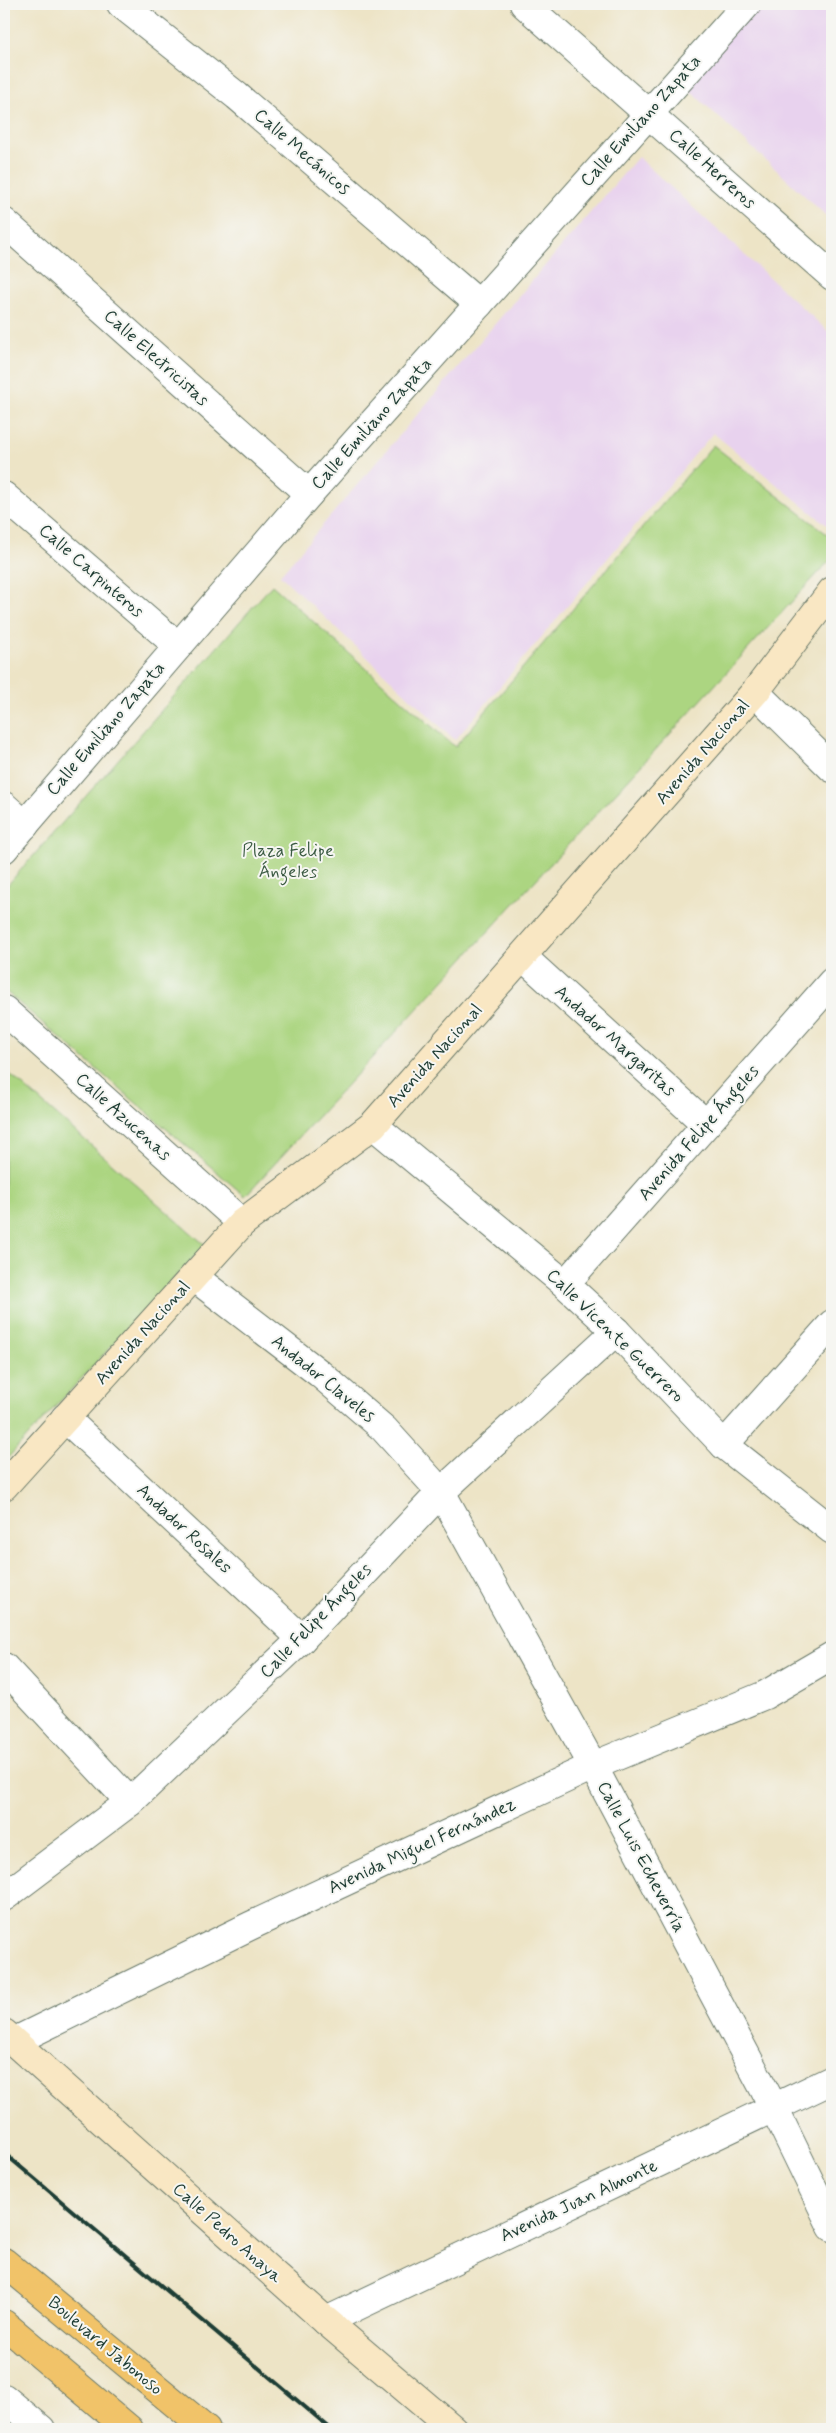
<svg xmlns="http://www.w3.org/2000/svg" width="836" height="2433" viewBox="0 0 836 2433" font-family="Mynerve,sans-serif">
  <rect width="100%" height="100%" fill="#f6f6f2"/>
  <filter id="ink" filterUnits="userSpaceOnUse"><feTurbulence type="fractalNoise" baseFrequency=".02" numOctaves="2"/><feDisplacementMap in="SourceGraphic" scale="10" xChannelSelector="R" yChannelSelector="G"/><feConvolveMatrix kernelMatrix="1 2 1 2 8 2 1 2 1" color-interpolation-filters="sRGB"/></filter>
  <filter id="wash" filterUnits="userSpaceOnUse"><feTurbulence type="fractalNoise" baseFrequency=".0096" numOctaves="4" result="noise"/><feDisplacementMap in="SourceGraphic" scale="20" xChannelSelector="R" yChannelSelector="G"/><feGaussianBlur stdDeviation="1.12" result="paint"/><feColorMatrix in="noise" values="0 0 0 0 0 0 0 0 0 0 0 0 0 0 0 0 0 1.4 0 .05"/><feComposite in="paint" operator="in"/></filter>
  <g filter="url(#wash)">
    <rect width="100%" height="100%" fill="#ede4c6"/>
    <g fill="#e8d2ee">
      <path d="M759 4H832V221L685 86Z"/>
      <path d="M638 157 832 335V529L713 433 455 740 280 575Z"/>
    </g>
    <g fill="#acd581" stroke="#66895a">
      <path d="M713 445 832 538V558L245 1196 4 990V889L272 585 455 747Z"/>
      <path d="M4 1069 205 1245 4 1462Z"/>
    </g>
  </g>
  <g filter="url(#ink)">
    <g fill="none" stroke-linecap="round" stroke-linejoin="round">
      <defs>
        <g id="street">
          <path d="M121 4 237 96 479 304"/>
          <path d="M524 4 832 276"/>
          <path d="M4 222 309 494"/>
          <path d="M4 496 178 646"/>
          <path d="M755 692 832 768"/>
          <path d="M4 806 25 825"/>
          <path d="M4 849 309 494 747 4"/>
          <path d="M523 957 706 1124"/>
          <path d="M4 1010 242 1223"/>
          <path d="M373 1125 565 1284 616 1331 724 1445 832 1530"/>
          <path d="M194 1277 319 1373 384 1429 441 1492 593 1766 774 2108 832 2227"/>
          <path d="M565 1284 832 982"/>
          <path d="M65 1418 302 1639"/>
          <path d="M724 1445 832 1324"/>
          <path d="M4 1667 130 1802"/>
          <path d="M4 1897 130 1802 302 1639 441 1492 616 1331"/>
          <path d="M13 2042 250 1926 593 1766 765 1695 832 1656"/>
          <path d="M326 2321 832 2080"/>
          <path d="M4 2398 41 2429"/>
        </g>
        <g id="secondary">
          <path d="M4 1486 242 1223 373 1125 755 692 832 591"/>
          <path d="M4 2033 326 2321 453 2429"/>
        </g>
        <g id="primary">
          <path d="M4 2262 206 2429"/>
          <path d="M4 2324 129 2429"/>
        </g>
      </defs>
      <use href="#street" stroke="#677767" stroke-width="30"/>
      <use href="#secondary" stroke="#677767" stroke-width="30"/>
      <use href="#primary" stroke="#677767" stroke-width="30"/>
      <use href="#street" stroke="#fff" stroke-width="28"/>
      <use href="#secondary" stroke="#f9e7c3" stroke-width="28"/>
      <use href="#primary" stroke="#f1c369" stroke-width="28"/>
      <path stroke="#1f3d34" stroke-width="4" d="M4 2153 331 2429"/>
    </g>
  </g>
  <g text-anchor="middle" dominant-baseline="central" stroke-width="4" stroke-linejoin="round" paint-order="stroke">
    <g font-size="18" fill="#1f3d34" stroke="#f6f6f2">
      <text transform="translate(641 121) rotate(-48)">Calle Emiliano Zapata</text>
      <text transform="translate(302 152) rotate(41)">Calle Mecánicos</text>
      <text transform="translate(712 169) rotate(42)">Calle Herreros</text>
      <text transform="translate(156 358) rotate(42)">Calle Electricistas</text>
      <text transform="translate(372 424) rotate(-48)">Calle Emiliano Zapata</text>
      <text transform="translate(91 571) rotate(41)">Calle Carpinteros</text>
      <text transform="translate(106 729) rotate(-49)">Calle Emiliano Zapata</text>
      <text transform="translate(703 752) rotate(-49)">Avenida Nacional</text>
      <text transform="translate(615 1041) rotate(42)">Andador Margaritas</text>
      <text transform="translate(435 1056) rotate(-48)">Avenida Nacional</text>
      <text transform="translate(123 1117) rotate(42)">Calle Azucenas</text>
      <text transform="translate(699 1133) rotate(-49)">Avenida Felipe Ángeles</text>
      <text transform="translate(143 1333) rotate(-48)">Avenida Nacional</text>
      <text transform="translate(615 1336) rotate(44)">Calle Vicente Guerrero</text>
      <text transform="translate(323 1379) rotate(39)">Andador Claveles</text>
      <text transform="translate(184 1529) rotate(43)">Andador Rosales</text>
      <text transform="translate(316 1621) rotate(-46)">Calle Felipe Ángeles</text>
      <text transform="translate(422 1846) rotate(-25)">Avenida Miguel Fernández</text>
      <text transform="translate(641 1857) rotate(62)">Calle Luis Echeverría</text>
      <text transform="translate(579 2201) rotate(-25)">Avenida Juan Almonte</text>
      <text transform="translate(227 2233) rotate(42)">Calle Pedro Anaya</text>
      <text transform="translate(105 2346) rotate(40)">Boulevard Jabonoso</text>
    </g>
    <g font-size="18" fill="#3b5b43" stroke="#f6f6f2">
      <text x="288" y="851">Plaza Felipe<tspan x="288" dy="21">Ángeles</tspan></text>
    </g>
  </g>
  <rect width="836" height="2433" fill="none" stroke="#f6f6f2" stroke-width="20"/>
</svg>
